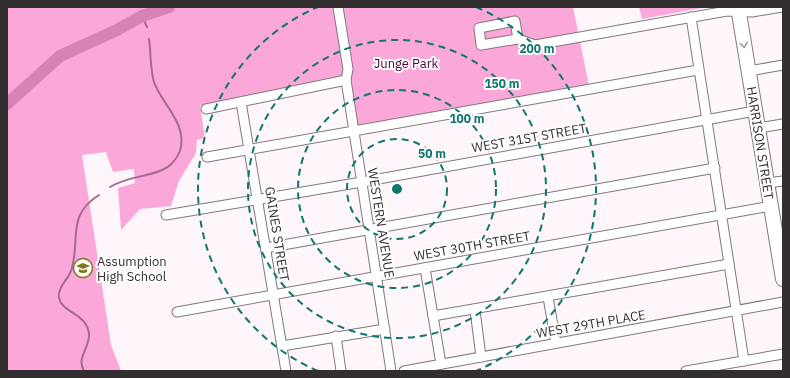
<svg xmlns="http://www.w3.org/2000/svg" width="790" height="378" viewBox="0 0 790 378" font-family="'IBM Plex Sans',sans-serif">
  <rect width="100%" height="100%" fill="#fef6fa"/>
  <g fill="#fba7da">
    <path d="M7 7H573L589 86 354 131 350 74 200 106 205 138 197 140 196 153 179 181 171 206 140 209 121 230 118 188 135 183 134 169 113 172 106 152 82 155 111 345 121 371H7Z"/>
    <path d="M639 7H707L642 19Z"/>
  </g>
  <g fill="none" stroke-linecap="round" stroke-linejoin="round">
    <g stroke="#a66a8f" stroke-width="2">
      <path d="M142 16 147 27"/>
      <path d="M110 187C128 176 144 178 162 170 170 167 177 159 180 151 188 123 162 105 154 82 150 69 151 52 149 39"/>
      <path d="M84 371C76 357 90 348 89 334 87 313 62 313 59 298 57 287 70 278 72 268 80 237 67 215 99 195"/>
    </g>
    <path stroke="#d883b7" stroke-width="12" d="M7 104 60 56 117 30 142 16 169 7"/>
    <defs>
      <g id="minor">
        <path d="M338 7 348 69 346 80 391 371"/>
        <path d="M691 17 744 361"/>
        <path d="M518 39 481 45 479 28 515 21 518 39 535 45 727 11 752 12 782 7"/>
        <path d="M749 71 783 65"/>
        <path d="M241 102 286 371"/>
        <path d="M206 109 346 80"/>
        <path d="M758 128 783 124"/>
        <path d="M207 157 698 70"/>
        <path d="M767 183 783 181"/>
        <path d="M166 215 362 182 755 111"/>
        <path d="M266 248 715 168"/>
        <path d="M425 268 441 364"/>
        <path d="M548 297 556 343"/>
        <path d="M475 310 481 357"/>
        <path d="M177 312 771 206"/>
        <path d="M433 316 729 264"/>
        <path d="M336 336 341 371"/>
        <path d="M282 346 385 329"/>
        <path d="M404 371 783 302"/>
        <path d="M686 371 783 354"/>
      </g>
      <path id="highway" d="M738 7 783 279"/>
    </defs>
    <use href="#minor" stroke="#81787d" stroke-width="11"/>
    <use href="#highway" stroke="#81787d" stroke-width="16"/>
    <use href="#minor" stroke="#fff" stroke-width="9"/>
    <use href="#highway" stroke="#fff" stroke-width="14"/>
  </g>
  <defs><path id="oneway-chevron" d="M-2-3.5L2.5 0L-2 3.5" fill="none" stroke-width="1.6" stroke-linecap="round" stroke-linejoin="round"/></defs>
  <use stroke="#999798" href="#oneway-chevron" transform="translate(744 45) rotate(81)"/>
  <g fill="none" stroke="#0f766e" stroke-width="2" stroke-dasharray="7 5">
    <circle cx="397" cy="189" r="50"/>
    <circle cx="397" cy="189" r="99"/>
    <circle cx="397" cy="189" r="149"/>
    <path d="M318 371A198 198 0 0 1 318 7M476 7A198 198 0 0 1 476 371"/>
  </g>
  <defs>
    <symbol id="school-ring" viewBox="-11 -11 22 22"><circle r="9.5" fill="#fff" stroke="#80761a" stroke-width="1.5"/><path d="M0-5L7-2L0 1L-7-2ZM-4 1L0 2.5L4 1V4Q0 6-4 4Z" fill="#80761a"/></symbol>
  </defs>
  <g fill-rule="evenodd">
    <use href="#school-ring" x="72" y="257" width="22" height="22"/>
  </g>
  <g text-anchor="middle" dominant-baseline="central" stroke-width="4" stroke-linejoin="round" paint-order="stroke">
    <g font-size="13" fill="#51023b" stroke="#fff">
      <text x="406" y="63">Junge Park</text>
    </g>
    <g font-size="13" fill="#332f31" stroke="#fff">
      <text transform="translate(529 138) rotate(-10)">WEST 31ST STREET</text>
      <text transform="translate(760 143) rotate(81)">HARRISON STREET</text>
      <text transform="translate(381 223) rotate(81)">WESTERN AVENUE</text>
      <text transform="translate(277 234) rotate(81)">GAINES STREET</text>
      <text transform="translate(472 246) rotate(-10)">WEST 30TH STREET</text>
      <text transform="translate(591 324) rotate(-10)">WEST 29TH PLACE</text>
    </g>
    <g font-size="13" fill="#332f31" stroke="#fff" text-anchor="start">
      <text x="97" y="261">Assumption<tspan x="97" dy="15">High School</tspan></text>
    </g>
  </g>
  <circle cx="397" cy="189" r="6" fill="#0f766e" stroke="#fff" stroke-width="2"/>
  <g font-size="12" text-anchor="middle" font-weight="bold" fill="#0f766e" stroke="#fff" stroke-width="4" stroke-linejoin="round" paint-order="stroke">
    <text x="537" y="53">200 m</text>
    <text x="502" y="88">150 m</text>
    <text x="467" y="123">100 m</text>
    <text x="432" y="158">50 m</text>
  </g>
  <rect width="790" height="378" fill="none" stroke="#332f31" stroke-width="16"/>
</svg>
